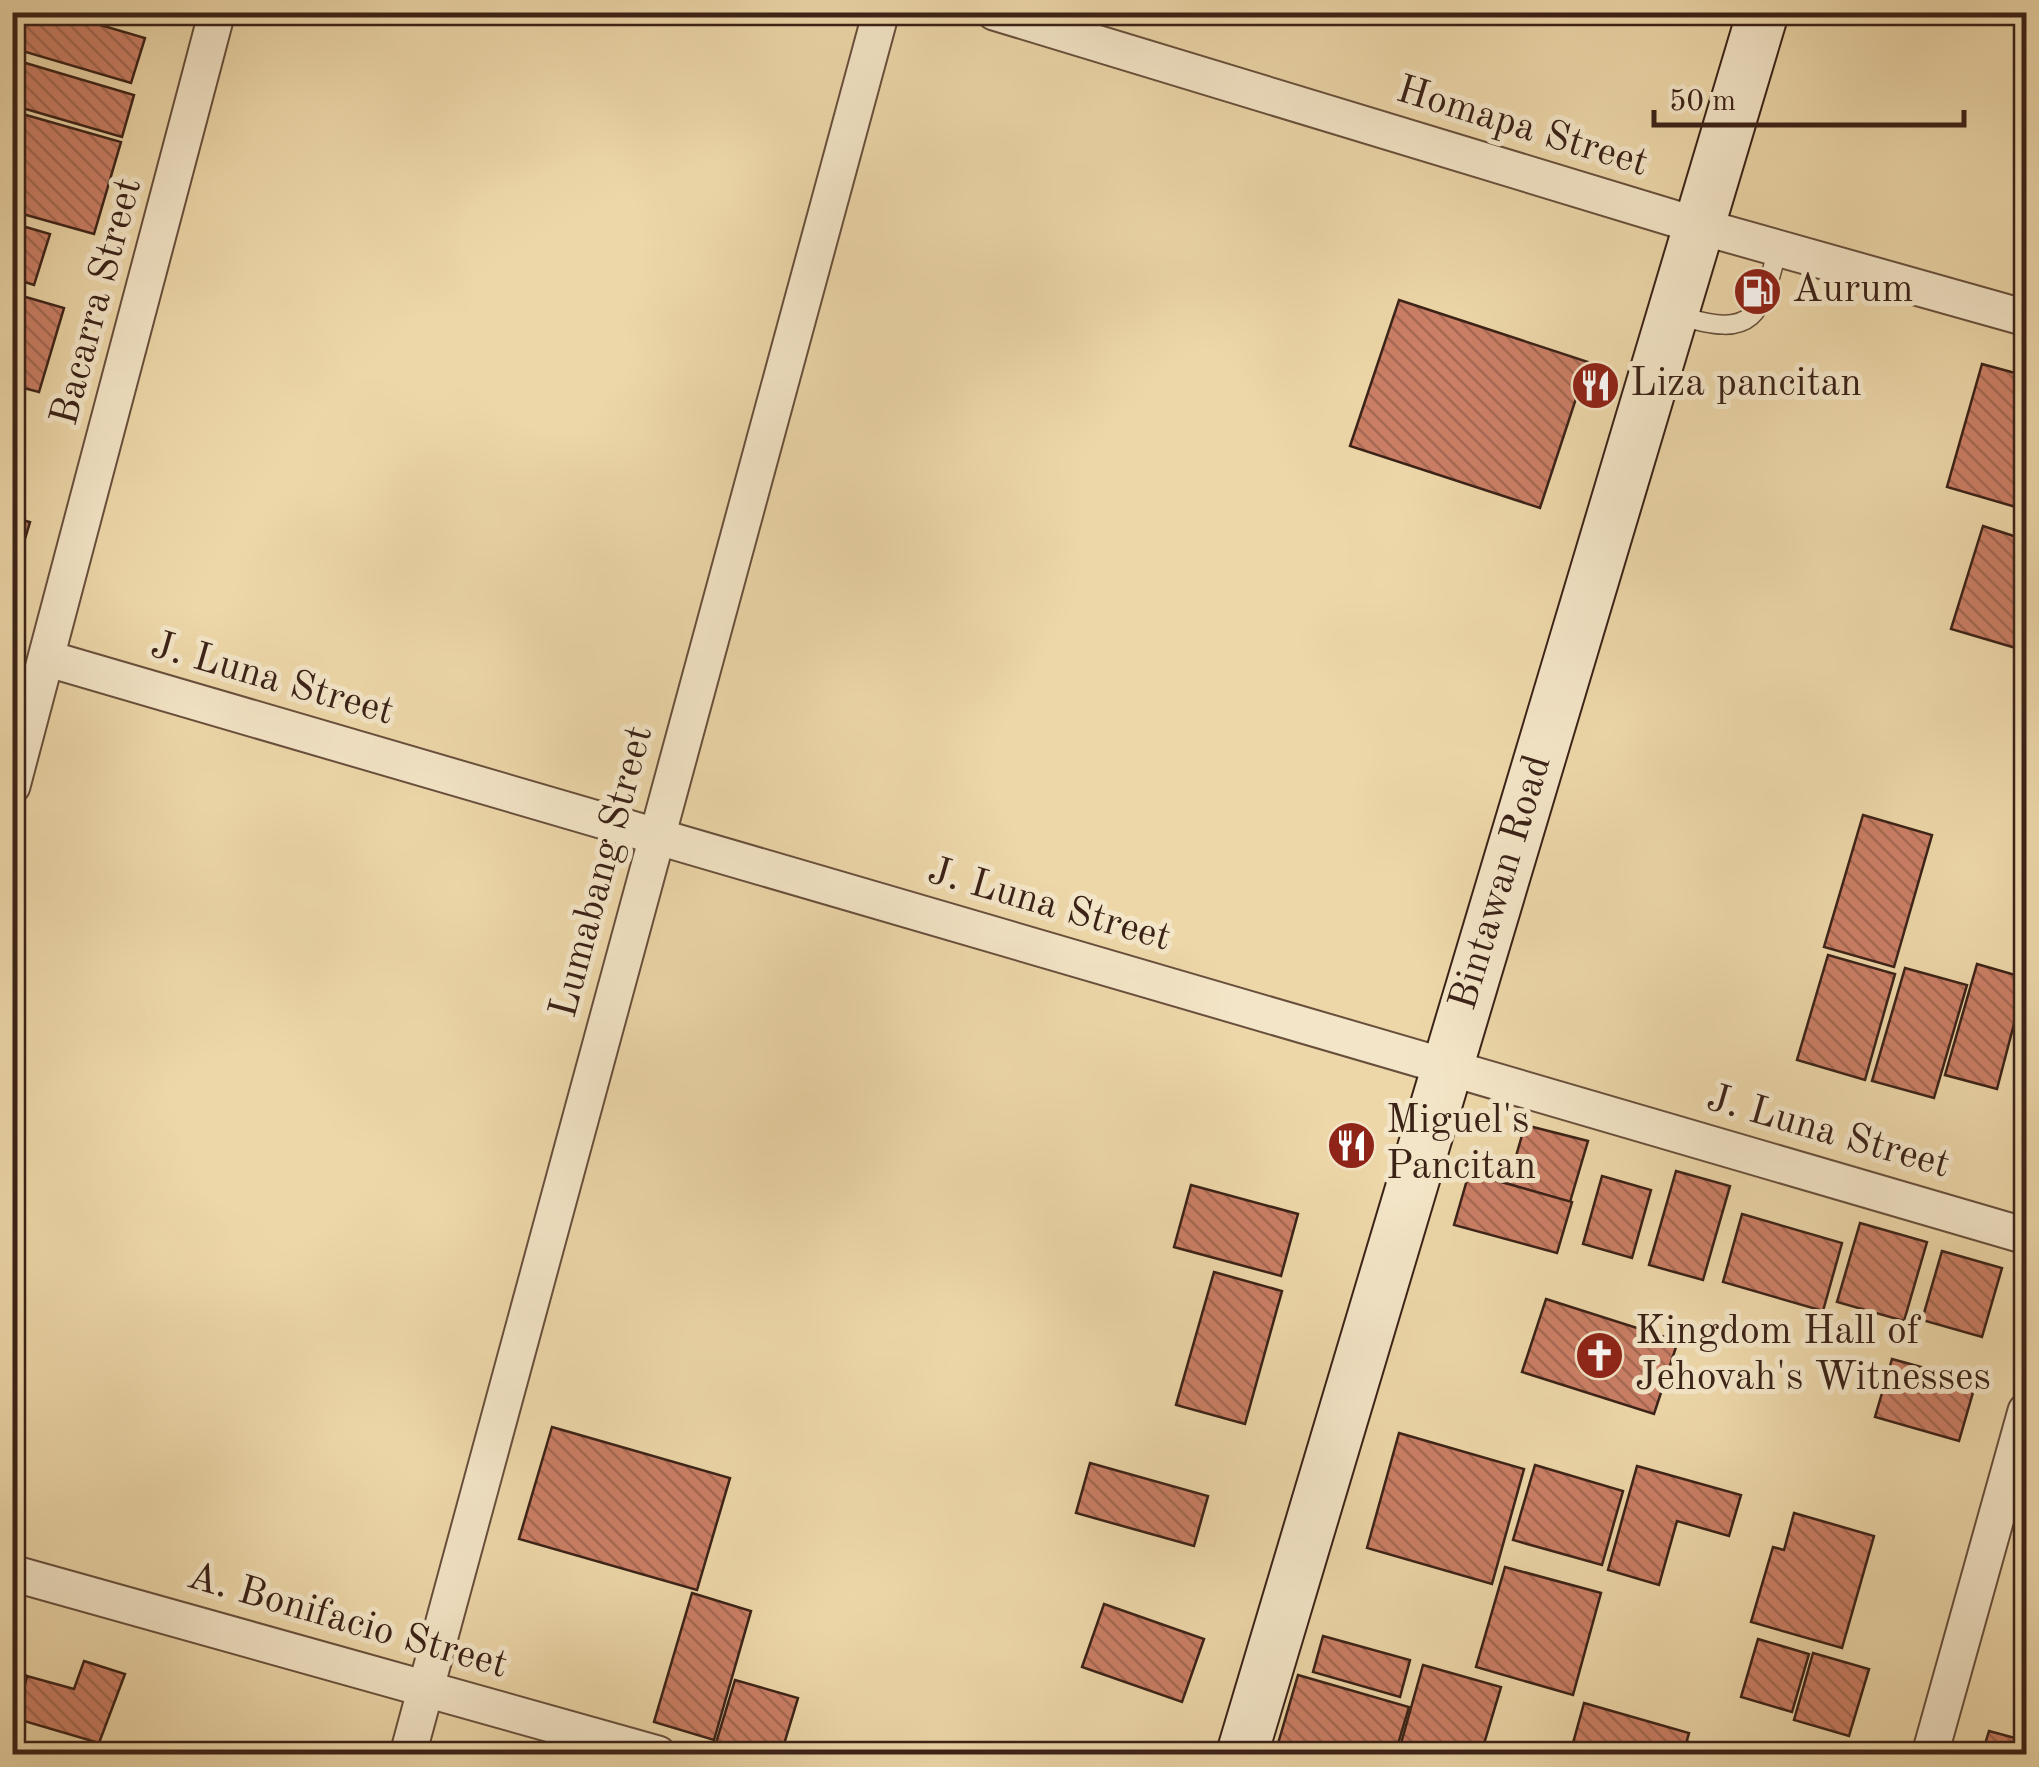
<svg xmlns="http://www.w3.org/2000/svg" width="2039" height="1767" viewBox="0 0 2039 1767" font-family="'Old Standard TT',serif">
  <defs>
    <pattern id="building-back-hatch" width="6" height="6" patternUnits="userSpaceOnUse" patternTransform="scale(2.5)"><rect width="6" height="6" fill="#cb7f66"/><path d="M-1 5l2 2M0 0l6 6M5-1l2 2" fill="none" stroke="#a66853"/></pattern>
  </defs>
  <rect width="100%" height="100%" fill="#edd7a9"/>
  <filter id="stains"><feTurbulence type="fractalNoise" baseFrequency=".002" numOctaves="4"/><feColorMatrix values="0 0 0 0 .2 0 0 0 0 .09 0 0 0 0 .02 0 0 0 .5 -.17"/></filter>
  <radialGradient id="worn" r=".72"><stop offset=".6" stop-color="#630" stop-opacity="0"/><stop offset="1" stop-color="#630" stop-opacity=".3"/></radialGradient>
  <g fill="url(#building-back-hatch)" stroke="#3b2217" stroke-width="2.5">
    <path d="M21 12H56L145 38 131 83 12 48Z"/>
    <path d="M12 59 134 95 122 137 12 105Z"/>
    <path d="M12 111 121 142 94 234 12 211Z"/>
    <path d="M12 223 50 234 34 285 12 278Z"/>
    <path d="M12 293 64 308 39 392 12 385Z"/>
    <path d="M1399 300 1588 362 1540 508 1350 446Z"/>
    <path d="M1982 364 2026 376V510L1947 487Z"/>
    <path d="M12 517 30 522 12 582Z"/>
    <path d="M1983 526 2026 540V651L1951 629Z"/>
    <path d="M1863 815 1932 835 1894 967 1824 947Z"/>
    <path d="M1828 955 1895 974 1865 1080 1797 1060Z"/>
    <path d="M1977 964 2026 978 1997 1089 1945 1075Z"/>
    <path d="M1905 968 1967 985 1934 1098 1872 1081Z"/>
    <path d="M1525 1125 1588 1141 1570 1202 1508 1184Z"/>
    <path d="M1676 1171 1730 1186 1703 1280 1649 1265Z"/>
    <path d="M1469 1173 1572 1202 1557 1253 1454 1225Z"/>
    <path d="M1602 1176 1651 1190 1632 1258 1583 1244Z"/>
    <path d="M1191 1185 1298 1214 1281 1276 1174 1247Z"/>
    <path d="M1742 1214 1842 1243 1823 1311 1723 1282Z"/>
    <path d="M1860 1223 1927 1242 1904 1321 1837 1302Z"/>
    <path d="M1942 1251 2002 1268 1982 1337 1922 1320Z"/>
    <path d="M1214 1272 1282 1291 1245 1424 1176 1405Z"/>
    <path d="M1546 1299 1678 1341 1654 1414 1522 1372Z"/>
    <path d="M1892 1359 1976 1382 1959 1441 1875 1417Z"/>
    <path d="M552 1427 730 1478 697 1590 519 1539Z"/>
    <path d="M1399 1433 1524 1469 1492 1584 1367 1548Z"/>
    <path d="M1090 1463 1208 1496 1194 1546 1076 1513Z"/>
    <path d="M1535 1465 1623 1491 1602 1565 1513 1540Z"/>
    <path d="M1637 1466 1741 1495 1729 1536 1677 1521 1659 1585 1608 1570Z"/>
    <path d="M1794 1513 1874 1536 1842 1648 1751 1622 1773 1547 1784 1550Z"/>
    <path d="M1505 1567 1601 1593 1573 1695 1476 1667Z"/>
    <path d="M692 1593 751 1611 714 1740 654 1722Z"/>
    <path d="M1104 1604 1204 1639 1182 1702 1082 1667Z"/>
    <path d="M1323 1636 1410 1660 1400 1697 1313 1672Z"/>
    <path d="M1758 1639 1809 1654 1792 1712 1741 1697Z"/>
    <path d="M1813 1653 1869 1669 1849 1736 1794 1720Z"/>
    <path d="M84 1661 125 1674 99 1743 17 1719 27 1676 74 1689Z"/>
    <path d="M1423 1665 1501 1687 1481 1754H1398Z"/>
    <path d="M12 1667 27 1676 12 1710Z"/>
    <path d="M1298 1675 1409 1707 1395 1754H1275Z"/>
    <path d="M735 1680 798 1698 781 1754H757L716 1743Z"/>
    <path d="M1584 1703 1689 1733 1683 1754H1570Z"/>
    <path d="M1989 1731 2026 1741V1754H1982Z"/>
    <path d="M1689 1742 1733 1754H1686Z"/>
  </g>
  <g fill="none" stroke-linecap="round" stroke-linejoin="round">
    <defs>
      <path id="lane" d="M1678 315C1755 340 1761 316 1778 247"/>
      <g id="street">
        <path d="M994 12 1699 226 2026 318"/>
        <path d="M49 659 2026 1236"/>
        <path d="M12 786 217 12"/>
        <path d="M12 1573 658 1754"/>
        <path d="M408 1754 881 12"/>
        <path d="M1930 1754 2026 1411"/>
      </g>
      <path id="secondary" d="M1242 1754 1763 12"/>
    </defs>
    <use href="#lane" stroke="#684f3c" stroke-width="21"/>
    <use href="#street" stroke="#684f3c" stroke-width="39"/>
    <use href="#secondary" stroke="#3b2217" stroke-width="54"/>
    <use href="#lane" stroke="#f3e5c7" stroke-width="18"/>
    <use href="#street" stroke="#f3e5c7" stroke-width="35"/>
    <use href="#secondary" stroke="#f3e5c7" stroke-width="50"/>
  </g>
  <defs>
    <symbol id="fuel-disc" viewBox="-11 -11 22 22"><circle r="9.5" fill="#8f2418" stroke="#f3e5c7"/><path d="M-5.5-6h7V0h2V4h1.3V-2.5L3-4.5l.8-.8L6-3V5H2.5V1h-1V6h-7ZM-4.2-4.7v3.2H.2V-4.7Z" fill="#fff"/></symbol>
    <symbol id="restaurant-disc" viewBox="-11 -11 22 22"><circle r="9.5" fill="#8f2418" stroke="#f3e5c7"/><path d="M-5-6h1v4h1v-4h1v4h1v-4h1v5L-1.5 .5V6h-2V.5L-5-1ZM5-6V6H3V1.5H1.5Q1.5-4 5-6Z" fill="#fff"/></symbol>
    <symbol id="church-disc" viewBox="-11 -11 22 22"><circle r="9.5" fill="#8f2418" stroke="#f3e5c7"/><path d="M-1.2-6h2.4v3.5h3.3v2.4h-3.3V6h-2.4V-.1h-3.3v-2.4h3.3Z" fill="#fff"/></symbol>
  </defs>
  <g fill-rule="evenodd">
    <use href="#fuel-disc" x="1730" y="264" width="55" height="55"/>
    <use href="#restaurant-disc" x="1568" y="358" width="55" height="55"/>
    <use href="#restaurant-disc" x="1324" y="1118" width="55" height="55"/>
    <use href="#church-disc" x="1572" y="1328" width="55" height="55"/>
  </g>
  <g text-anchor="middle" dominant-baseline="central" stroke-width="10" stroke-linejoin="round" paint-order="stroke">
    <g font-size="40" fill="#3b2217" stroke="#f3e5c7">
      <text transform="translate(1522 128) rotate(17)">Homapa Street</text>
      <text transform="translate(98 302) rotate(-75)">Bacarra Street</text>
      <text transform="translate(272 680) rotate(16)">J. Luna Street</text>
      <text transform="translate(603 872) rotate(-75)">Lumabang Street</text>
      <text transform="translate(1502 883) rotate(-73)">Bintawan Road</text>
      <text transform="translate(1049 906) rotate(16)">J. Luna Street</text>
      <text transform="translate(1828 1133) rotate(16)">J. Luna Street</text>
      <text transform="translate(347 1622) rotate(16)">A. Bonifacio Street</text>
    </g>
    <g font-size="40" fill="#3b2217" stroke="#f3e5c7" text-anchor="start">
      <text x="1792" y="291">Aurum</text>
      <text x="1630" y="385">Liza pancitan</text>
      <text x="1386" y="1122">Miguel's<tspan x="1386" dy="46">Pancitan</tspan></text>
      <text x="1635" y="1333">Kingdom Hall of<tspan x="1635" dy="46">Jehovah's Witnesses</tspan></text>
    </g>
  </g>
  <rect width="2039" height="1767" fill="none" stroke="#edd7a9" stroke-width="50"/>
  <rect x="15" y="15" width="2009" height="1737" fill="none" stroke="#3b2217" stroke-width="5"/>
  <rect x="25" y="25" width="1989" height="1717" fill="none" stroke="#3b2217" stroke-width="2.5"/>
  <path d="M1654 110v15h310v-15" fill="none" stroke="#3b2217" stroke-width="5"/>
  <text x="1669" y="110" font-size="30" fill="#3b2217" stroke="#f3e5c7" stroke-width="8" paint-order="stroke">50 m</text>
  <rect width="100%" height="100%" filter="url(#stains)"/>
  <rect width="100%" height="100%" fill="url(#worn)"/>
</svg>
